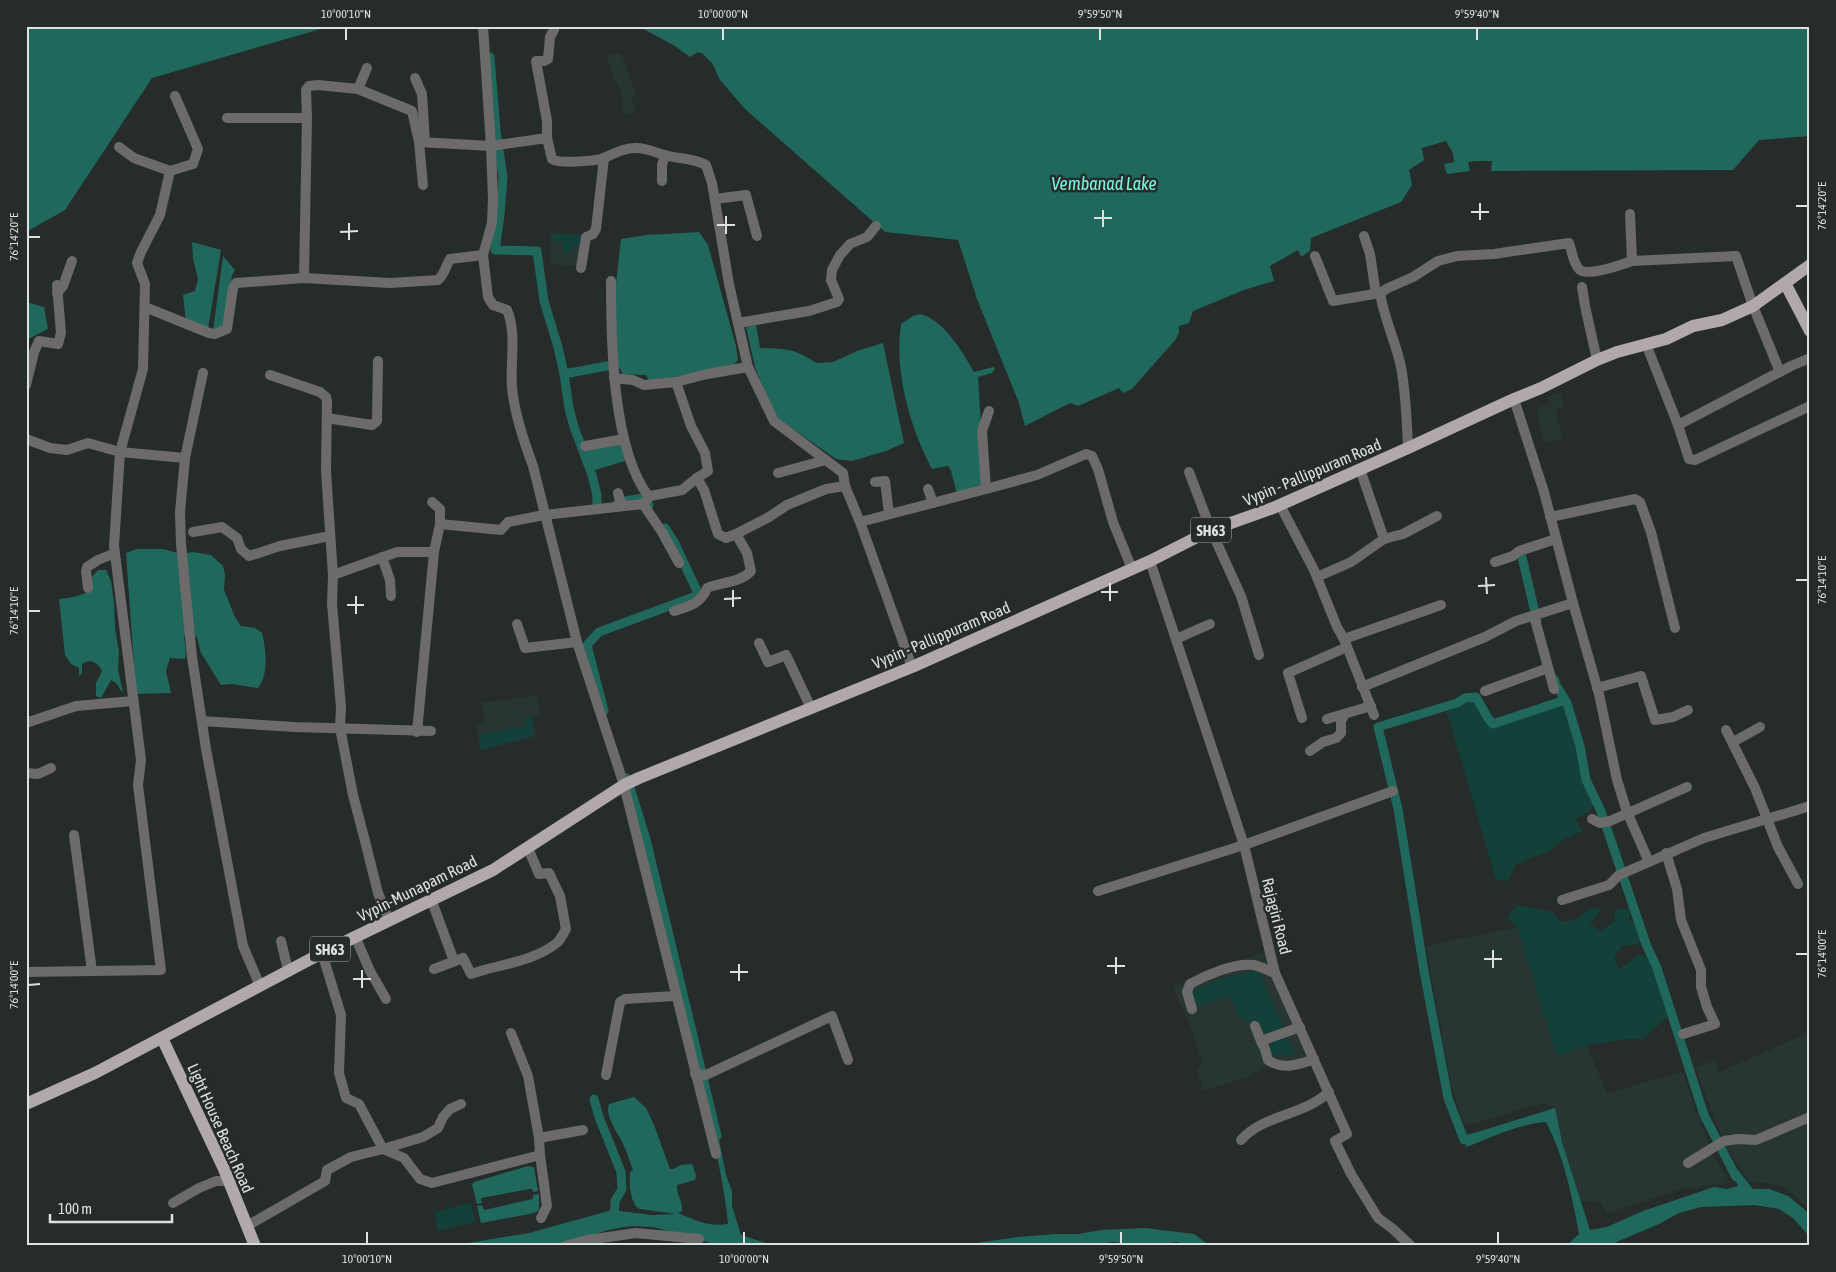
<svg xmlns="http://www.w3.org/2000/svg" width="1836" height="1272" viewBox="0 0 1836 1272" font-family="'Asap Condensed',sans-serif">
  <rect width="100%" height="100%" fill="#252c2a"/>
  <g fill="#273633">
    <path d="M621 53 636 94 632 96 635 112 624 115 622 108 625 106 618 83H615L606 55Z"/>
    <path d="M551 233 585 234 580 266 550 264Z"/>
    <path d="M1560 392 1564 405 1556 410 1562 439 1544 443 1536 409 1550 403 1549 396Z"/>
    <path d="M537 695 540 715 533 717 536 736 481 750 476 724 484 722 482 703Z"/>
    <path d="M1517 927 1557 1056 1587 1045 1607 1094 1682 1071 1711 1151 1730 1183 1686 1188 1607 1213 1601 1202 1581 1201 1562 1142 1554 1108 1544 1103 1464 1126 1451 1085 1426 946Z"/>
    <path d="M1265 952 1313 1062 1290 1068H1273L1267 1066 1247 1077 1203 1091 1197 1069 1202 1064 1192 1031 1173 987 1216 967Z"/>
    <path d="M1810 1032V1211L1786 1187 1769 1183 1750 1182 1730 1154 1726 1143 1722 1137 1695 1067 1715 1061 1719 1072Z"/>
  </g>
  <g fill="#134038">
    <path d="M552 234 585 235 582 247 572 246 571 252H562L563 242 551 241Z"/>
    <path d="M1560 698 1572 726 1581 762 1583 785 1595 805 1590 811 1575 819 1583 831 1563 840 1550 851 1516 864 1508 881 1496 880 1447 712 1471 701 1475 702 1489 723Z"/>
    <path d="M532 718 533 736 481 750 478 735 526 726 524 719Z"/>
    <path d="M1518 905 1553 912 1560 922 1575 920 1591 908 1602 909 1590 924 1601 931 1614 922 1615 910 1632 908 1628 920 1637 921 1642 932 1639 944 1622 946 1614 957 1619 970 1639 954 1650 959 1667 1007 1668 1016 1643 1039H1627L1587 1045 1557 1056 1517 927 1507 917Z"/>
    <path d="M1259 970 1295 1055 1265 1054 1260 1056 1249 1022 1237 1015 1231 996 1195 1007 1188 993 1217 980Z"/>
    <path d="M471 1203 476 1222 438 1231 434 1212Z"/>
  </g>
  <g fill="#21685c">
    <path d="M26 26H331L152 78 65 210 26 232Z"/>
    <path d="M638 26H1810V136L1759 140 1733 170 1491 171 1492 161H1476L1468 162 1470 171 1447 174 1444 164 1454 162 1453 153 1446 141 1422 148 1424 160 1409 170 1412 185 1401 202 1311 238 1310 251 1301 257 1298 250 1270 266 1274 281 1244 290 1193 311 1189 323 1179 326V332L1176 339 1132 389 1123 393 1119 388 1078 406 1070 403 1025 426 1019 403 977 299 958 240 885 232 745 109 720 80 712 63 703 54 698 52 690 57 675 46Z"/>
    <path d="M699 232 708 245 736 346 738 360 732 366 650 382 646 375 623 374 618 366 614 302 621 239 647 235Z"/>
    <path d="M192 242 221 250 208 329 186 322 183 295 195 291 198 279 193 258Z"/>
    <path d="M223 256 235 270 232 275 226 326 213 331Z"/>
    <path d="M26 302 44 307 48 329 26 340Z"/>
    <path d="M920 314C943 319 963 352 974 372L993 367 995 369 992 373 978 377 981 425 982 489 957 494 951 471 948 466 932 469C910 427 894 372 901 324L913 316Z"/>
    <path d="M756 325 760 348C785 349 794 348 816 363L833 362 857 351 883 343 904 443 886 451 852 461 836 459 780 420 770 406 755 367 746 327Z"/>
    <path d="M624 444 628 460 592 471 585 449Z"/>
    <path d="M137 549H163L181 554 193 552 211 555 223 566 225 575 224 590 235 617 241 626 255 628 262 633C266 649 269 675 258 688L232 684 221 685 201 653 197 637 188 633 184 636 186 653 185 659 170 658 166 671 171 693 136 694 126 553Z"/>
    <path d="M98 570H106L111 581 114 602 115 628 119 652 118 669 123 693 116 683 111 680 101 698 96 696V683L102 671C98 663 91 658 82 664V673L79 676V668L71 664 65 655 59 599C70 598 82 596 92 589V577Z"/>
    <path d="M634 1097 646 1108 654 1125 670 1169H673L681 1165 692 1164 696 1175 695 1180 677 1185C676 1194 683 1201 682 1211L678 1213C697 1221 708 1227 728 1224 725 1187 715 1153 711 1117L717 1130 726 1175 732 1191V1206L741 1235 775 1246H722L653 1227 631 1226 608 1230 559 1246H458L468 1243 529 1233 612 1210 652 1215 676 1214 640 1209C630 1205 629 1182 630 1172L633 1170C630 1163 628 1155 625 1148 620 1135 604 1117 609 1104Z"/>
    <path d="M1555 1108 1562 1142 1590 1230 1607 1227 1643 1211 1714 1187 1727 1189 1738 1186 1725 1154 1753 1189H1769L1788 1196 1804 1209 1810 1216V1237L1793 1218 1779 1209 1755 1205 1701 1207 1679 1213 1659 1224 1607 1246H1563L1569 1243 1579 1234C1572 1196 1564 1156 1546 1122 1518 1124 1492 1137 1466 1147V1140L1468 1135Z"/>
    <path d="M528 1166 534 1167 538 1191 533 1192 532 1189H530L481 1198 482 1203 477 1204 472 1185 474 1182Z"/>
    <path d="M539 1194V1210L534 1213 481 1223 477 1206 482 1205 484 1210 533 1199V1195Z"/>
    <path d="M1145 1228 1194 1234 1210 1246H1188L1177 1242 1154 1246 1113 1242 1090 1246H955L1018 1237 1055 1234H1079L1101 1230Z"/>
  </g>
  <g fill="none" stroke-linecap="round" stroke-linejoin="round">
    <g stroke="#21685c" stroke-width="9">
      <path d="M490 57 496 131 503 177 500 215 495 250 537 251 544 301 558 347 564 374 569 408 574 427 592 475 597 495V506"/>
      <path d="M564 374 617 364"/>
      <path d="M618 502 644 498 649 505"/>
      <path d="M1522 557 1537 621"/>
      <path d="M1554 679 1556 685 1567 703 1580 746 1586 780 1601 811 1646 944 1657 968 1704 1115 1736 1177"/>
      <path d="M604 711 587 645 599 632 699 595 674 542 665 528"/>
      <path d="M627 778 646 839 717 1136"/>
      <path d="M594 1099 599 1117 621 1172 622 1189 615 1201 614 1220"/>
      <path d="M1477 1137 1464 1140 1448 1098 1424 971 1398 809 1378 727 1457 703 1465 698 1476 697 1488 718 1493 724 1565 700"/>
    </g>
    <g stroke="#6d6a6a" stroke-width="10">
      <path d="M415 78 422 94 425 142"/>
      <path d="M358 89 367 68"/>
      <path d="M227 118H307L306 90 309 86 318 85 358 89 412 111 419 142 491 146 483 26"/>
      <path d="M547 138V121L536 61H544L548 59 550 37 554 30"/>
      <path d="M419 142 423 185"/>
      <path d="M170 171 193 164 198 149 175 96"/>
      <path d="M662 181V165L665 155"/>
      <path d="M715 199 746 195 757 236"/>
      <path d="M1630 214 1632 261 1736 256 1753 306 1780 372"/>
      <path d="M1364 236 1370 254 1376 294"/>
      <path d="M483 255 488 297 493 305 507 310C517 334 510 361 512 387 514 413 524 442 533 466L577 642 624 785 716 1154"/>
      <path d="M1315 256 1333 301 1380 293 1388 288 1413 277 1438 261 1457 256 1494 254 1569 243C1572 251 1573 263 1579 269 1585 278 1623 264 1632 261"/>
      <path d="M581 268 586 237 593 234 596 229 604 158"/>
      <path d="M304 278 307 118"/>
      <path d="M611 281C611 341 612 449 649 497"/>
      <path d="M1582 287 1585 306 1597 360"/>
      <path d="M57 293 63 286 72 261"/>
      <path d="M1380 293C1384 319 1396 342 1401 367 1406 394 1407 421 1408 448"/>
      <path d="M145 307 209 333 215 334 227 329 233 288 236 283 304 278 390 283 438 280C445 274 445 267 450 259L483 255 492 223 493 199 491 146 547 138 552 159C558 164 593 161 601 159 614 155 618 149 634 148 645 147 654 152 664 155 679 159 693 158 706 165L712 183 729 284 748 367"/>
      <path d="M738 323 809 311 837 302 839 299 831 280 832 270 840 255 850 244 867 237 876 226"/>
      <path d="M1646 344 1678 425"/>
      <path d="M1810 358 1791 366 1678 425 1689 459 1695 460 1810 406"/>
      <path d="M203 373 185 458 180 512 181 544 192 657 206 749 243 946 260 986"/>
      <path d="M270 375 320 392 326 397 327 401 326 471 333 575 332 604 341 707 340 728 353 795 365 841 378 893 389 920"/>
      <path d="M614 378 633 380 644 385 676 382 707 374 748 367 774 421 843 473 845 486 860 522 912 667"/>
      <path d="M676 382 691 426 705 453 708 471 697 478 704 490 718 534 726 538 736 534 769 517 787 505 826 489 845 486"/>
      <path d="M26 385 34 352 39 341 58 344 61 333 57 285"/>
      <path d="M1514 399 1544 492 1573 603 1599 694 1617 780 1627 812 1649 862 1704 838 1810 806"/>
      <path d="M327 418 372 425 377 421 378 361"/>
      <path d="M26 439 50 448 67 450 88 443 120 452 185 458"/>
      <path d="M585 446 624 439"/>
      <path d="M1360 469 1384 539 1403 534 1437 516"/>
      <path d="M1189 472 1211 530 1241 596 1259 655"/>
      <path d="M778 473 826 460"/>
      <path d="M875 482 885 481 889 514"/>
      <path d="M928 489 933 503"/>
      <path d="M986 489 1037 475 1086 454 1092 456 1098 469 1113 522 1132 569"/>
      <path d="M618 493 622 506"/>
      <path d="M432 502 440 509V524"/>
      <path d="M643 504 662 532 679 563"/>
      <path d="M1280 505 1314 570 1337 627 1344 639 1374 715"/>
      <path d="M1550 517 1635 499 1640 502 1651 532 1675 628"/>
      <path d="M860 522 986 489 982 431 989 411"/>
      <path d="M193 532 222 527 237 538 241 549 249 556 280 546 330 536"/>
      <path d="M382 557 390 580 391 596"/>
      <path d="M1150 561 1244 845 1275 973 1347 1134 1335 1141 1351 1174 1378 1218 1393 1229 1411 1246"/>
      <path d="M1495 562 1513 556 1519 551 1556 539"/>
      <path d="M333 575 397 552H434L440 524 501 530 508 522 544 515 643 504 650 496 682 490 697 478"/>
      <path d="M1317 577 1351 562 1384 539"/>
      <path d="M88 588 86 571 87 567 98 560 115 553"/>
      <path d="M674 611C688 607 702 603 707 588 721 582 740 583 751 571L747 553 736 534"/>
      <path d="M1534 616 1554 689"/>
      <path d="M517 624 525 648 577 642"/>
      <path d="M1176 639 1210 624"/>
      <path d="M1344 639 1441 605"/>
      <path d="M759 643 768 662 786 655 811 708"/>
      <path d="M1362 687 1485 637 1516 621 1573 603"/>
      <path d="M1597 688 1641 676 1655 720 1673 717 1688 710"/>
      <path d="M1485 691 1548 668"/>
      <path d="M1302 718 1288 673 1347 647"/>
      <path d="M1327 719 1371 706"/>
      <path d="M202 721 294 727 431 731"/>
      <path d="M26 723 76 706 133 701"/>
      <path d="M1726 730 1755 788 1778 847 1798 884"/>
      <path d="M417 732 434 552"/>
      <path d="M1733 742 1760 727"/>
      <path d="M1310 751 1323 742 1336 738 1341 733V721L1344 715"/>
      <path d="M26 773 38 774 51 768"/>
      <path d="M1592 819 1600 823 1610 821 1687 787"/>
      <path d="M74 835 92 971"/>
      <path d="M1666 853 1677 889 1681 920 1701 970V987L1707 1007 1715 1024 1683 1034"/>
      <path d="M1098 891 1244 845 1393 791"/>
      <path d="M431 899 454 961"/>
      <path d="M1562 900 1609 885 1619 875 1649 862"/>
      <path d="M355 936 370 971 386 999"/>
      <path d="M281 941 288 970"/>
      <path d="M434 969 463 958 471 974C499 964 534 962 558 942 561 938 564 933 566 929L560 896 549 873 539 874 528 848"/>
      <path d="M26 972 161 970 138 785 141 760 114 546 120 452 143 369 145 284 137 263 141 252 160 215 170 171 134 158 119 147"/>
      <path d="M1192 1009 1187 992 1190 984C1206 975 1234 963 1253 965 1260 966 1269 971 1275 973"/>
      <path d="M1255 1026 1261 1041 1300 1027"/>
      <path d="M511 1033 528 1076 539 1138 583 1130"/>
      <path d="M1261 1041 1265 1049 1268 1060C1282 1070 1299 1065 1314 1059"/>
      <path d="M695 1074 706 1075 832 1016 848 1060"/>
      <path d="M606 1075 620 1002 625 999 675 996"/>
      <path d="M461 1104 450 1109 443 1117 438 1128 423 1137 383 1149 404 1158 420 1179 432 1183 540 1155 539 1138"/>
      <path d="M1241 1140C1264 1114 1303 1116 1329 1092"/>
      <path d="M540 1155 547 1206 541 1218"/>
      <path d="M1688 1163 1724 1141 1738 1139 1756 1140 1810 1117"/>
      <path d="M173 1203 199 1188 216 1181H229"/>
      <path d="M247 1226 325 1181 327 1170 351 1157 383 1149 359 1104 346 1098 339 1073 341 1015 322 953"/>
      <path d="M565 1246 587 1240 636 1233 699 1239"/>
    </g>
    <g stroke="#b0a8aa" stroke-width="12">
      <path d="M1785 283 1810 331"/>
      <path d="M162 1038 224 1169 255 1246"/>
      <path d="M26 1104 95 1073 322 953 493 870 624 785 639 778 912 667 1150 561 1211 530 1273 508 1408 448 1514 399 1541 388 1597 360 1617 352 1666 339 1693 326 1722 320 1753 306 1810 265"/>
    </g>
  </g>
  <path fill="none" stroke="#dde2e1" stroke-width="2" d="M346 28V40M723 28V40M1100 28V40M1477 28V40M1480 203V220M1796 206H1808M1103 210V227M1471 212H1489M726 216V234M1094 218H1112M349 223V240M717 225H735M340 232 358 231M28 237H40M1486 577 1487 594M1796 580H1808M1110 583V601M1478 586 1495 585M733 590V607M1101 592H1118M356 596V614M724 599 741 598M347 605H364M28 611H40M1493 950V968M1796 954H1808M1116 957V974M1484 959H1502M739 964V981M1107 966H1125M362 970V988M730 972H748M353 979H371M28 985 40 984M367 1232V1244M744 1232V1244M1121 1232V1244M1498 1232V1244"/>
  <g text-anchor="middle" dominant-baseline="central" stroke-width="5" stroke-linejoin="round" paint-order="stroke">
    <g fill="#252c2a" stroke="#a6abaa" stroke-width="1">
      <rect x="1191" y="517.5" width="40" height="25" rx="4"/>
      <rect x="310" y="936.5" width="40" height="25" rx="4"/>
    </g>
    <g font-size="15" font-weight="bold" fill="#dde2e1">
      <text x="1211" y="530">SH63</text>
      <text x="330" y="949">SH63</text>
    </g>
    <g font-size="16" fill="#dde2e1" stroke="#252c2a">
      <text transform="translate(1312 472) rotate(-23)">Vypin - Pallippuram Road</text>
      <text transform="translate(941 635) rotate(-23)">Vypin - Pallippuram Road</text>
      <text transform="translate(417 888) rotate(-26)">Vypin-Munapam Road</text>
      <text transform="translate(1277 916) rotate(76)">Rajagiri Road</text>
      <text transform="translate(221 1128) rotate(66)">Light House Beach Road</text>
    </g>
    <g font-size="18" font-style="italic" fill="#78fae2" stroke="#252c2a">
      <text x="1104" y="183">Vembanad Lake</text>
    </g>
  </g>
  <rect width="1836" height="1272" fill="none" stroke="#252c2a" stroke-width="55"/>
  <path d="M50 1214v8h122v-8" fill="none" stroke="#dde2e1" stroke-width="2.5"/>
  <text x="58" y="1214" font-size="15" fill="#dde2e1" stroke="#252c2a" stroke-width="4" paint-order="stroke">100 m</text>
  <rect x="28" y="28" width="1780" height="1216" fill="none" stroke="#dde2e1" stroke-width="2"/>
  <g font-size="12" text-anchor="middle" fill="#dde2e1">
    <text x="346" y="18">10°00'10"N</text>
    <text x="723" y="18">10°00'00"N</text>
    <text x="1100" y="18">9°59'50"N</text>
    <text x="1477" y="18">9°59'40"N</text>
    <text transform="translate(1822 206) rotate(-90)" y="4">76°14'20"E</text>
    <text transform="translate(14 237) rotate(-90)" y="4">76°14'20"E</text>
    <text transform="translate(1822 580) rotate(-90)" y="4">76°14'10"E</text>
    <text transform="translate(14 611) rotate(-90)" y="4">76°14'10"E</text>
    <text transform="translate(1822 954) rotate(-90)" y="4">76°14'00"E</text>
    <text transform="translate(14 985) rotate(-90)" y="4">76°14'00"E</text>
    <text x="367" y="1263">10°00'10"N</text>
    <text x="744" y="1263">10°00'00"N</text>
    <text x="1121" y="1263">9°59'50"N</text>
    <text x="1498" y="1263">9°59'40"N</text>
  </g>
</svg>
